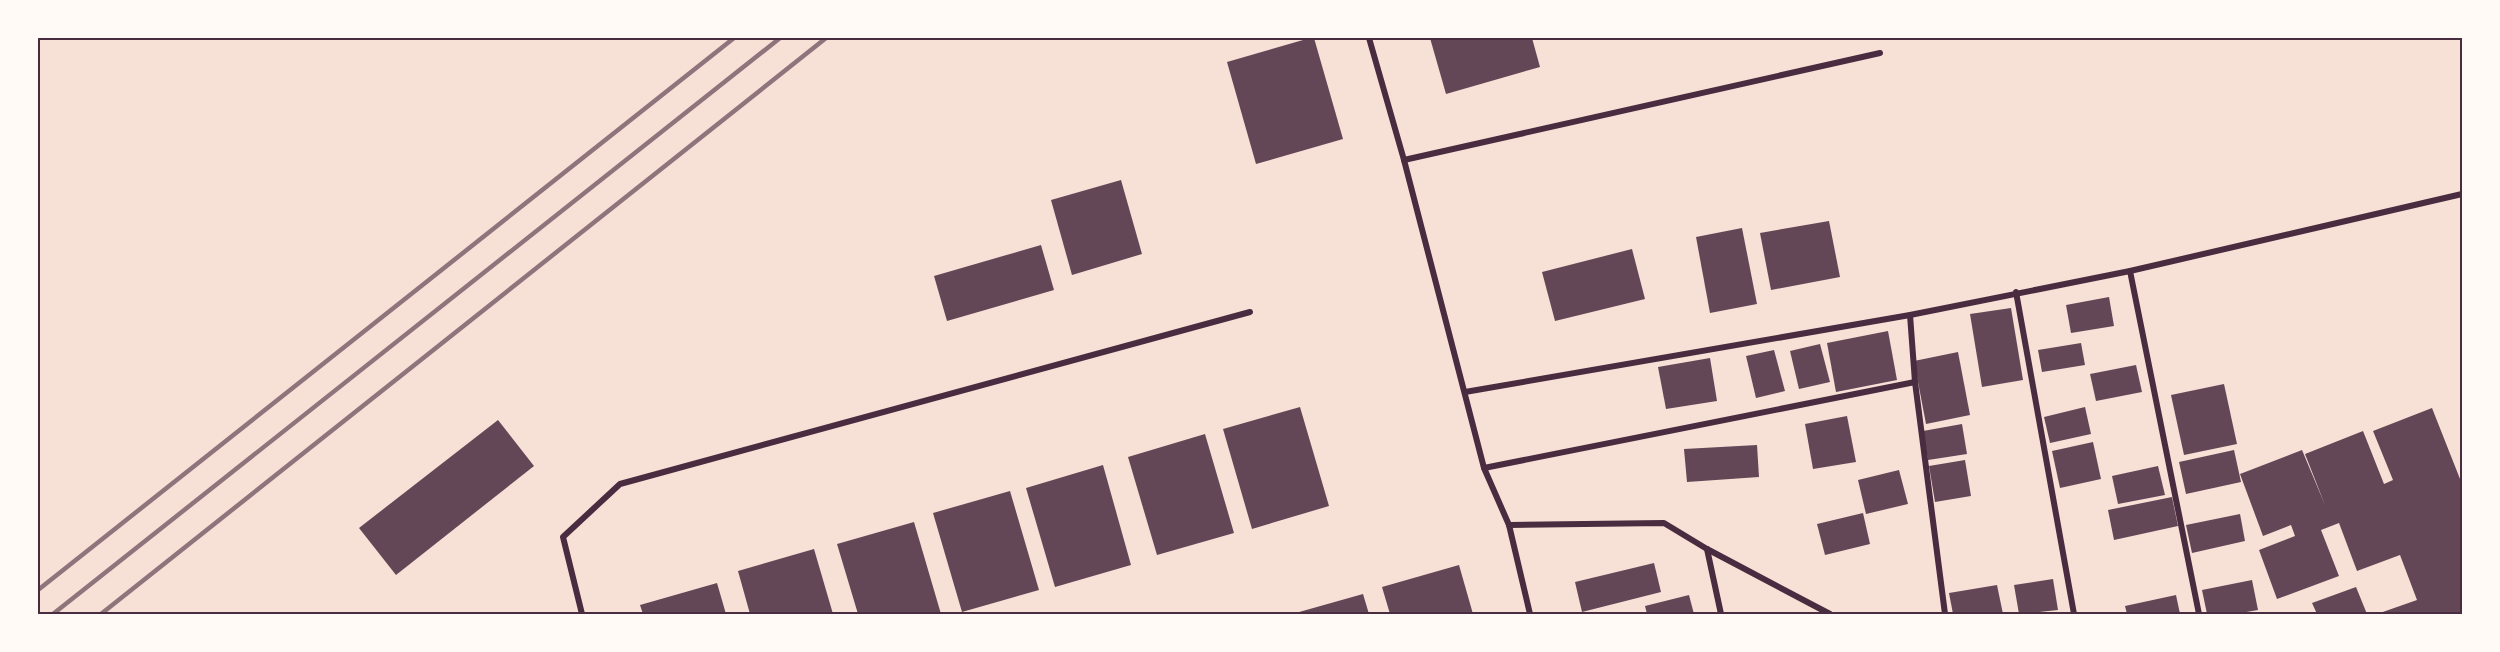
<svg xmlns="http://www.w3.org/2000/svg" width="2500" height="652" viewBox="0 0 2500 652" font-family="'Asap Condensed',sans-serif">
  <rect width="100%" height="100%" fill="#f7e1d7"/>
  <g fill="#644757">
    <path d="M1310 38H1314L1343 139 1256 164 1227 62Z"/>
    <path d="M1430 38H1532L1540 67 1446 94Z"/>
    <path d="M1121 180 1142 254 1072 275 1051 200Z"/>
    <path d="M1829 221 1840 277 1771 290 1760 233Z"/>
    <path d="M1742 228 1757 304 1710 313 1696 237Z"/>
    <path d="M1041 245 1054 290 947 321 934 276Z"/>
    <path d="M1632 249 1645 299 1555 321 1542 272Z"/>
    <path d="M2109 297 2114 326 2071 333 2066 305Z"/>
    <path d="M2011 308 2023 380 1982 387 1970 314Z"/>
    <path d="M1888 331 1897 380 1836 392 1827 343Z"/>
    <path d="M2081 343 2085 365 2042 372 2038 350Z"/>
    <path d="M1820 344 1830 382 1799 389 1790 351Z"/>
    <path d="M1774 350 1785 391 1756 398 1746 356Z"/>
    <path d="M1958 352 1970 415 1926 424 1914 361Z"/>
    <path d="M1710 358 1717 401 1666 409 1658 367Z"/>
    <path d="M2136 365 2142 392 2096 401 2090 374Z"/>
    <path d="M2224 384 2237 444 2184 455 2171 395Z"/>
    <path d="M1300 407 1329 506 1252 529 1223 429Z"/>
    <path d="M2085 407 2091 434 2050 443 2044 417Z"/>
    <path d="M2432 408 2462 484V614H2377L2417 600 2400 555 2357 571 2339 523 2321 530 2339 576 2277 599 2259 550 2295 536 2291 525 2263 536 2240 474 2302 450 2325 505 2305 454 2363 431 2384 484 2393 480 2373 431Z"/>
    <path d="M1847 416 1856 462 1813 469 1805 424Z"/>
    <path d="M498 420 534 466 396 575 359 528Z"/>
    <path d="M1962 424 1967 454 1928 460 1923 431Z"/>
    <path d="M1205 434 1234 533 1157 555 1128 457Z"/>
    <path d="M2093 442 2101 479 2060 488 2052 451Z"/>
    <path d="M1757 445 1759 477 1687 482 1684 449Z"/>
    <path d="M2234 450 2241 482 2186 494 2179 462Z"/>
    <path d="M1965 460 1971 496 1935 502 1929 466Z"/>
    <path d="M1103 465 1131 565 1055 587 1026 488Z"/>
    <path d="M2158 466 2165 495 2118 504 2112 476Z"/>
    <path d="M1899 470 1908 504 1866 514 1858 480Z"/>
    <path d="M1010 491 1039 590 962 612 933 513Z"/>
    <path d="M2172 497 2178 526 2114 540 2108 510Z"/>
    <path d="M1863 513 1870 544 1825 555 1817 524Z"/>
    <path d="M2240 514 2245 541 2192 553 2186 525Z"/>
    <path d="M914 522 941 614H858L837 544Z"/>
    <path d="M814 549 833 614H750L738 571Z"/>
    <path d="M1654 563 1661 592 1582 612 1575 582Z"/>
    <path d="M1459 565 1473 614H1390L1382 587Z"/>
    <path d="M2053 579 2058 610 2019 614 2014 585Z"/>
    <path d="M2252 580 2258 610 2235 614H2207L2202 590Z"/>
    <path d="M717 583 726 614H643L640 605Z"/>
    <path d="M1997 585 2003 614H1953L1949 593Z"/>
    <path d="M2356 587 2367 614H2317L2312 603Z"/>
    <path d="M1363 594 1369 614H1292Z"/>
    <path d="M1689 595 1694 614H1647L1645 606Z"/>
    <path d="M2176 595 2180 614H2127L2125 606Z"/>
  </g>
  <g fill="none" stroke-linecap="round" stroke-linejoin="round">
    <g stroke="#4a2c40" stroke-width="6">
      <path d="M1369 38 1404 160 1484 468 1509 525 1530 614"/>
      <path d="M1404 160 1880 53"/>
      <path d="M2130 271 2199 614"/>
      <path d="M2016 292 2074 614"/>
      <path d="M1910 315 1915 382"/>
      <path d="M1465 392 1910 315 2130 271 2462 194"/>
      <path d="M1484 468 1915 382 1945 614"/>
      <path d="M1509 525 1664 523 1707 549 1830 614"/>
      <path d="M1707 549 1721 614"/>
      <path d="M582 614 563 537 620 484 1250 312"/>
    </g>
    <g stroke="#8f747c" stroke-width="4.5">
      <path d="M38 590 734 38"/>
      <path d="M53 614 780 38"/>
      <path d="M101 614 826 38"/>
    </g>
  </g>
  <rect width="2500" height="652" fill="none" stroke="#fffaf5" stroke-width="78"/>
  <rect x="39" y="39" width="2422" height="574" fill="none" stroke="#4a2c40" stroke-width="2"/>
</svg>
